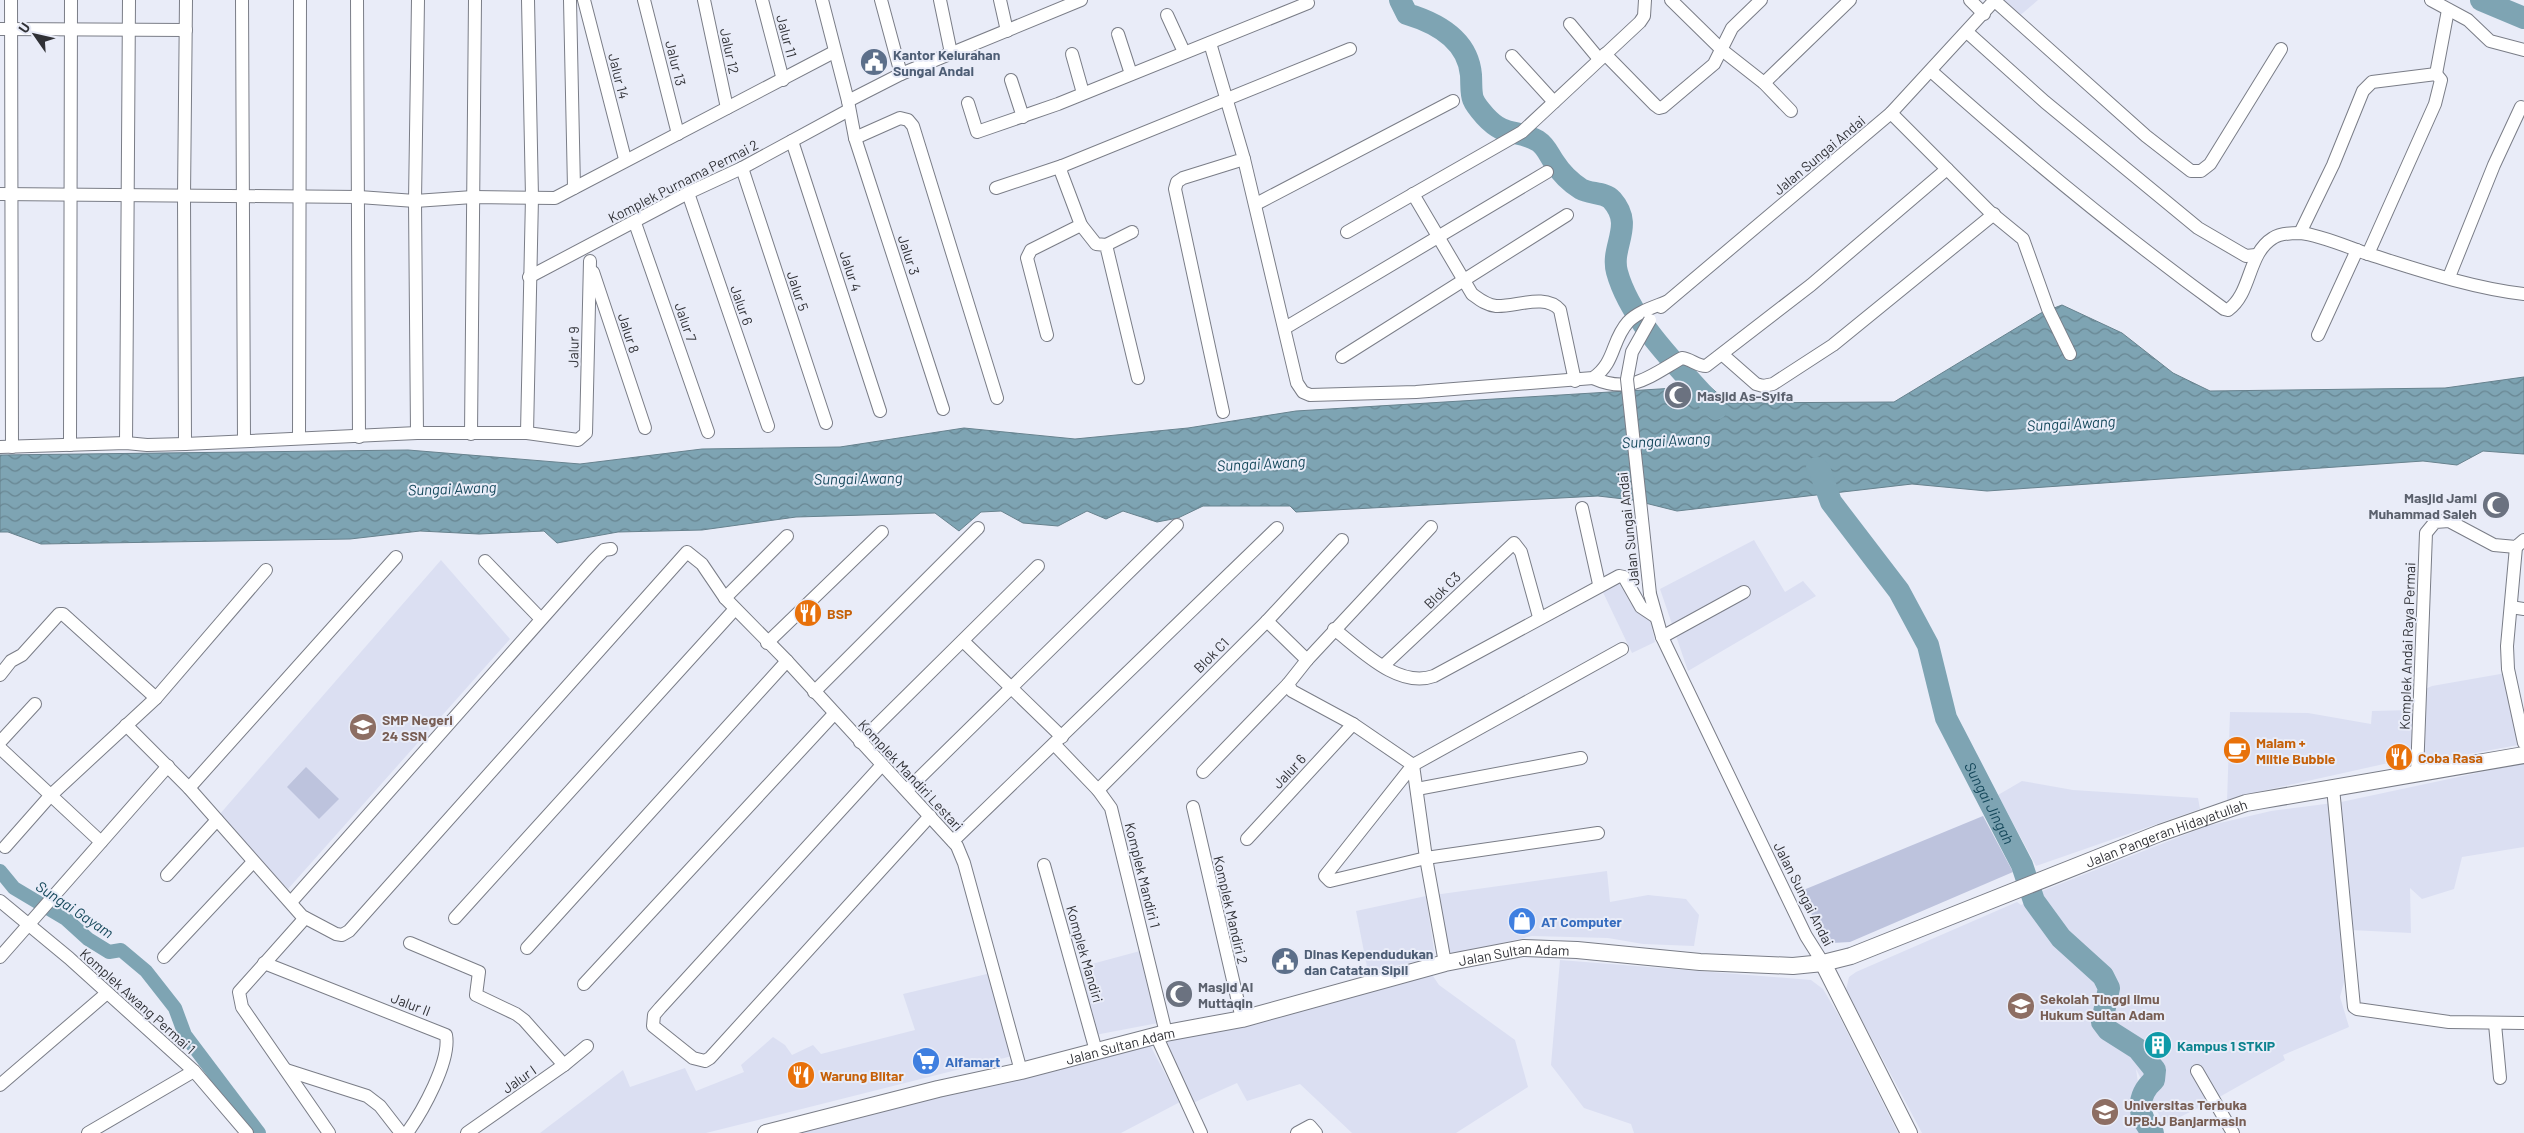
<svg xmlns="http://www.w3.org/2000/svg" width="2524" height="1133" viewBox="0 0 2524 1133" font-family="Barlow,sans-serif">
  <defs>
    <pattern id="water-waves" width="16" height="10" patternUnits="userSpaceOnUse" patternTransform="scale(1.25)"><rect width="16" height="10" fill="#7ea4b3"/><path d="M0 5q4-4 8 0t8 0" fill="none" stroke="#688692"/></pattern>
  </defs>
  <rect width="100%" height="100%" fill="#e9ecf8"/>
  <g fill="#dbdff2">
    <path d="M1994 0H2038L2017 18Z"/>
    <path d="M1754 540 1785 592 1803 581 1816 596 1688 671 1660 589Z"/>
    <path d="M441 560 510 639 288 889 219 815Z"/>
    <path d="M1614 574 1631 604 1650 620 1655 642 1632 653 1600 586Z"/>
    <path d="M2506 673 2518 745 2426 762 2421 759 2423 690 2432 686Z"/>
    <path d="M2413 710 2411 758 2262 791 2227 802 2230 712 2308 713 2371 724 2372 711Z"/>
    <path d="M2524 763V847L2462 857 2454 889 2422 899 2410 888 2411 933 2351 930 2341 936 2344 982 2340 997 2349 1027 2283 1055 2285 1060 2214 1100 2164 1125 2136 1069 2138 1083 2134 1101 2150 1133H1922L1846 990 1849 977 1856 972 2017 902 2021 905 2026 903 2066 948 2093 973 2105 989V997L2098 1008 2099 1029 2129 1055 2121 1037 2115 1035 2109 1024V1012L2118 1001 2087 958 2070 945 2040 903 2037 893 2207 826 2271 811 2341 802Z"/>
    <path d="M2022 781 2073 790 2198 798 2200 809 2036 866 1998 795Z"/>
    <path d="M1607 871 1610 902 1648 895 1686 899 1699 915 1694 946 1643 944 1608 938 1532 936 1454 954 1445 951 1434 895Z"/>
    <path d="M1426 896 1435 957 1368 972 1356 911Z"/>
    <path d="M1140 951 1158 1023 1095 1035 1077 968Z"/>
    <path d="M1560 960 1811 980 1823 989 1839 1016 1898 1133H1634L1631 1124 1584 1108 1551 1065Z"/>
    <path d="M991 973 1016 1055 706 1133H540L623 1070 630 1087 685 1068 696 1091 744 1072 741 1065 773 1037 785 1045 792 1055 813 1045 821 1054 915 1030 903 994Z"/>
    <path d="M1431 973 1439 985 1515 1040 1528 1087 1456 1133H1352L1300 1084 1247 1101 1237 1083 1193 1103 1164 1042 1259 1015Z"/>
    <path d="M1149 1043 1180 1102 1121 1133H785Z"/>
  </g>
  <g fill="#bdc3dd">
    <path d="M306 767 339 799 319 819 287 787Z"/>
    <path d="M1983 816 2013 872 1850 942 1832 943 1820 933 1801 891Z"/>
  </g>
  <path fill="url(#water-waves)" stroke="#67828e" d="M2062 305 2122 333 2173 373 2210 391 2445 388 2524 377V454L2483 451 2457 465 2423 461 1987 491 1912 484 1677 511 1633 500 1598 496 1296 512 1290 506H1203L1178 518 1157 522 1123 511 1106 519 1087 511 1058 526 1023 523 1001 511 981 512 959 531 935 513 796 517 702 530 618 532 557 543 544 531 479 534 420 531 350 539 41 544 8 532H0V455L408 450 580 464 702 449 840 447 964 428 1075 439 1188 428 1296 411 1709 386 1729 403 1894 402 2041 313Z"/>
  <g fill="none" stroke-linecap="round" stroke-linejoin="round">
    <path stroke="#7ea4b3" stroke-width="14" d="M0 871 14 888 66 919 88 939 109 952 121 950 146 971 175 1008 185 1035 259 1133"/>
    <g stroke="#7ea4b3" stroke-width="22">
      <path d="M1400 0 1407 14C1437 23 1468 40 1471 75 1472 97 1469 98 1485 116 1506 139 1516 128 1538 141 1546 146 1549 155 1554 162 1561 173 1570 182 1581 189 1590 194 1605 192 1612 200 1635 226 1610 246 1617 272 1631 323 1682 370 1716 409"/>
      <path d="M2481 0 2524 18"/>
      <path id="s1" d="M1817 468 1820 471 1831 502 1899 591 1928 645 1946 718 2022 865 2034 901 2061 938 2103 976 2109 988 2102 1022 2108 1030 2138 1049 2155 1070 2154 1080C2136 1096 2137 1116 2153 1133"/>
    </g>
    <defs>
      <g id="minor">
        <path d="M11 0 12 447"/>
        <path d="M242 0 244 441"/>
        <path d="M357 0 359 437"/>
        <path d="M570 0 574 188"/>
        <path d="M584 0 625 159"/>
        <path d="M644 0 678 134"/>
        <path d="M704 0 727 108"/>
        <path d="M762 0 783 80"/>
        <path d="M822 0 848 101 855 138 943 409"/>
        <path d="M881 0 901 74"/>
        <path d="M940 0 951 53"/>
        <path d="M1000 0 1007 31"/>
        <path d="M1671 0 1722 50 1764 83 1791 111"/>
        <path d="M1970 0 1984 14"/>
        <path d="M2431 0 2468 20 2490 41 2524 50"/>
        <path d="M1995 1 2146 136 2191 171H2201L2210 164 2281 49"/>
        <path d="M1167 15 1184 52"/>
        <path d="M1570 24 1599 59"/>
        <path d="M0 29 186 30"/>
        <path d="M1967 32 2045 102 2198 228 2246 256 2256 255"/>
        <path d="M1118 34 1131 74"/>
        <path d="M1210 43 1244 159 1183 178 1177 182 1175 189 1223 412"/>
        <path d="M1072 54 1083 93"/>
        <path d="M1605 54 1655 105 1659 108 1663 107 1714 64 1732 28 1761 0"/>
        <path d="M1512 56 1554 102"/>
        <path d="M1931 71C2025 155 2122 235 2224 309L2228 310C2252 293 2247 254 2273 238 2279 234 2293 233 2300 233 2317 234 2348 247 2365 253 2416 269 2471 288 2524 294"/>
        <path d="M2436 74 2448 10"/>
        <path d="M1011 80 1023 117"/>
        <path d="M1764 83 1850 0"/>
        <path d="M848 101 901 74 1081 0"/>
        <path d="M968 103 977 132 1058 104 1308 3"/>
        <path d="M1891 113 1990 212 2023 239 2048 309 2070 354"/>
        <path d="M855 138 900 118 908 120 913 126 997 398"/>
        <path d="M792 141 880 411"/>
        <path d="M1244 159 1297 383 1303 392 1310 395 1416 392 1593 378C1616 362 1611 341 1628 322 1637 312 1654 307 1666 302"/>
        <path d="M742 168 826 423"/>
        <path d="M996 188 1062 166"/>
        <path d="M688 193 768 426"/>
        <path d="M0 194 359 197 415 201 473 197 555 198 834 52"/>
        <path d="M1413 194 1472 294C1479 299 1486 305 1496 306 1516 307 1545 293 1560 310L1575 381"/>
        <path d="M1256 204 1453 101"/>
        <path d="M635 223 708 432"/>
        <path d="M1081 225 1096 244 1106 245 1138 378"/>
        <path d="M1347 232 1522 132 1640 22 1644 16 1645 0"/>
        <path d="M2300 233 2333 165 2363 91 2372 82 2436 74 2441 80 2435 104 2368 254"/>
        <path d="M1106 245 1132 232"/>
        <path d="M593 272 645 428"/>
        <path d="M529 277 688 193 742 168 849 110"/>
        <path d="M2449 277 2494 165 2521 107"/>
        <path d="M1661 307 1891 113 1995 0"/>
        <path d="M1285 328 1547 172"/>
        <path d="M1047 335 1027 258 1031 250 1081 225 1061 172 1062 166 1350 49"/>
        <path d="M2318 335 2357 250"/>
        <path d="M1723 355 1756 384 1763 386 1773 384 1833 345 1994 214"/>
        <path d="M1342 357 1567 215"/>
        <path d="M1593 378C1631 395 1650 376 1682 358 1691 359 1697 366 1706 366L1811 285 1947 169"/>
        <path d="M417 433 415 201 418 0"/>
        <path d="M527 433 532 197 528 0"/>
        <path d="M471 434 475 0"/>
        <path d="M299 438 300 0"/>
        <path d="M126 443 129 0"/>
        <path d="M185 444 184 196 186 0"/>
        <path d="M70 445 71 0"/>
        <path d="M0 447 126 443 147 445 185 444 417 433H527L578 440 586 433 590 261"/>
        <path d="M1582 508 1599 584"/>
        <path d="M2516 547 2507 646 2508 669 2524 743"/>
        <path d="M485 561 541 619"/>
        <path d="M1650 594 1662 637 1806 936 1823 963"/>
        <path d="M725 598 787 536"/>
        <path d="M2511 607 2524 609"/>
        <path d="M1267 621 1307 660 1288 684 1292 691 1353 724 1413 765 1426 858 1445 963"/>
        <path d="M1334 629C1360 649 1398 689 1434 676L1619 576 1624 577 1641 607 1656 617"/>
        <path d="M1662 637 1744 592"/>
        <path d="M963 641 1062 737"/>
        <path d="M767 643 882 532"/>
        <path d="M1307 660 1431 527"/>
        <path d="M1383 666 1514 543 1521 552 1539 617"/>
        <path d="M0 675 11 661 22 655 59 614H63L156 698"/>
        <path d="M814 692 978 528"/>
        <path d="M126 725 189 788 302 916 336 934 342 935 349 931 687 552 702 564 725 598 787 661 957 846 964 863 1021 1071"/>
        <path d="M0 742 35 704"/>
        <path d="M860 742 1038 566"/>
        <path d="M1054 744 1098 790 1111 808 1166 1033"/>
        <path d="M0 748 101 842"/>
        <path d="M882 765 660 1008 654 1015 653 1026 693 1058 705 1061 710 1058 930 816"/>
        <path d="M1203 772 1288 684"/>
        <path d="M2417 773 2426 533 2435 522 2449 521 2494 545 2516 547 2524 540"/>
        <path d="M189 788 396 557"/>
        <path d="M2333 788 2354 1007 2357 1009 2449 1022 2524 1023"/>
        <path d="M1417 789 1581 758"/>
        <path d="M907 790 1177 525"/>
        <path d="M1098 790 1267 621 1342 540"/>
        <path d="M1193 807 1242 1019"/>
        <path d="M1598 833 1426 858 1330 881 1325 876 1413 765 1622 649"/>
        <path d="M1247 839 1353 724"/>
        <path d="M953 841 1277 528"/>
        <path d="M5 847 50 796 156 698 266 570"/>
        <path d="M1044 865 1096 1051"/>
        <path d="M167 875 217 820"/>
        <path d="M0 901 69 958 194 1071 247 1133"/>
        <path d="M291 902 594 560 604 550 611 549"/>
        <path d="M305 918 239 992 242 1007 329 1133"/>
        <path d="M455 918 735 609"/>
        <path d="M410 943 479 972 476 995 516 1014 524 1020 564 1065"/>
        <path d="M527 948 787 661"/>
        <path d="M0 957 168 766"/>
        <path d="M164 957 253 862"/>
        <path d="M264 963 446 1035C451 1061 422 1112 407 1133"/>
        <path d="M584 984 834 714"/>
        <path d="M2495 1024 2500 1078"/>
        <path d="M1156 1035 1201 1133"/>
        <path d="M286 1070 367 1096 380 1106 401 1133"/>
        <path d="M2197 1071 2233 1133"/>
        <path d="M0 1085 107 993"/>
        <path d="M88 1133 194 1071"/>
        <path d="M467 1133 564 1065 587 1046"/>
        <path d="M1297 1133 1310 1126 1316 1133"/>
      </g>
      <g id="major">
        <path d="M1823 963 1909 1133"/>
        <path id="s2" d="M766 1133 938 1089 1021 1071 1166 1033 1242 1019 1445 963 1523 948 1577 950 1700 962 1793 966 1823 963 1851 956 2160 833 2246 803 2524 755"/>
      </g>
    </defs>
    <use href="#minor" stroke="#7a7d87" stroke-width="14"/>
    <use href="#major" stroke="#7a7d87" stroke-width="18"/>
    <use href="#minor" stroke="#fff" stroke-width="12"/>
    <use href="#major" stroke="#fff" stroke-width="16"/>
    <defs>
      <path id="minor-bridge" d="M1650 320 1632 352 1627 379 1650 594"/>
    </defs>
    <use href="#minor-bridge" stroke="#7a7d87" stroke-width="14" stroke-linecap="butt"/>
    <use href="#minor-bridge" stroke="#fff" stroke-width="12"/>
  </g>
  <defs>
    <symbol id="civic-disc" viewBox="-11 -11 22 22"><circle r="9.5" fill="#5c6f8a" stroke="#e9ecf8"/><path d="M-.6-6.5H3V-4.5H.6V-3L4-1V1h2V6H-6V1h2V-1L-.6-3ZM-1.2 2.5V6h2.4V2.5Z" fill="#fff"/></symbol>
    <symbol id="mosque-disc" viewBox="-11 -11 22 22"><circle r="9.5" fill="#6b7280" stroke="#e9ecf8"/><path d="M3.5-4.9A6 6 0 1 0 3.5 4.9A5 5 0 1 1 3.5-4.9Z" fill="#fff"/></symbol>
    <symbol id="restaurant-disc" viewBox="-11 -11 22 22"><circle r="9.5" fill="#e8710a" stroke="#e9ecf8"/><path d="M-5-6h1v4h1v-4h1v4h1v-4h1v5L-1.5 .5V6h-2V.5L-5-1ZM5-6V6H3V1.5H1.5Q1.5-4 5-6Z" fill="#fff"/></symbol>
    <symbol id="school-disc" viewBox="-11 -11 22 22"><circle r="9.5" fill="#8d6e63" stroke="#e9ecf8"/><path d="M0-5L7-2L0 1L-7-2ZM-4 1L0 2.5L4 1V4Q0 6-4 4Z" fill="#fff"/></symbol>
    <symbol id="cafe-disc" viewBox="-11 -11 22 22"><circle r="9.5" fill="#e8710a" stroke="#e9ecf8"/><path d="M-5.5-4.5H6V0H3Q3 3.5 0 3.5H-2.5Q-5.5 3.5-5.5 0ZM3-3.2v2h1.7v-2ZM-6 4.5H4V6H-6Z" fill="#fff"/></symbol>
    <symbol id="shop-disc" viewBox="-11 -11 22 22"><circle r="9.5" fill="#3f7fe0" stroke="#e9ecf8"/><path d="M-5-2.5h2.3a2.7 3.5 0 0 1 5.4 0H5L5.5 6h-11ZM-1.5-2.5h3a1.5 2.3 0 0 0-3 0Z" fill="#fff"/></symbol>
    <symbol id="university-disc" viewBox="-11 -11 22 22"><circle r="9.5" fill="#8d6e63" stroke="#e9ecf8"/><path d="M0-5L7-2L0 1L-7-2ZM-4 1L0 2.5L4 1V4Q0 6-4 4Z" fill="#fff"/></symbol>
    <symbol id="building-disc" viewBox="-11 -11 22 22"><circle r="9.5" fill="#0f9aa8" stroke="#e9ecf8"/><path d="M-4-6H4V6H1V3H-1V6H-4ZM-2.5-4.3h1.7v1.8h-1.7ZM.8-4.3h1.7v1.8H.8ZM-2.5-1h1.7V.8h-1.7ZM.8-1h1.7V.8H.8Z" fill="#fff"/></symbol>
    <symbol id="supermarket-disc" viewBox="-11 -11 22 22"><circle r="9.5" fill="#3f7fe0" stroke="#e9ecf8"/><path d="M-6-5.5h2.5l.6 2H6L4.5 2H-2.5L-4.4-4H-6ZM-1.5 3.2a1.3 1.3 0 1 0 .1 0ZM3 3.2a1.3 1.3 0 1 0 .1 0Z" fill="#fff"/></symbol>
  </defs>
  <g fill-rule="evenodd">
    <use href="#civic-disc" x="858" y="46" width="32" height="32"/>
    <use href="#mosque-disc" x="1662" y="379" width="32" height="32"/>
    <use href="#mosque-disc" x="2480" y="489" width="32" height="32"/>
    <use href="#restaurant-disc" x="792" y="597" width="32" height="32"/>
    <use href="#school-disc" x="347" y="711" width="32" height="32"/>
    <use href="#cafe-disc" x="2221" y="734" width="32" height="32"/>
    <use href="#restaurant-disc" x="2383" y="741" width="32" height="32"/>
    <use href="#shop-disc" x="1506" y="905" width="32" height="32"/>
    <use href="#civic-disc" x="1269" y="945" width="32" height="32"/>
    <use href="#mosque-disc" x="1163" y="978" width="32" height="32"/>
    <use href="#university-disc" x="2005" y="990" width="32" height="32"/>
    <use href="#building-disc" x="2142" y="1029" width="32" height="32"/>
    <use href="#supermarket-disc" x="910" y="1045" width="32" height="32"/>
    <use href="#restaurant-disc" x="785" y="1059" width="32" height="32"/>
    <use href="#university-disc" x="2089" y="1096" width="32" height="32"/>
  </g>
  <g text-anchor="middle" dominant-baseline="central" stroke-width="4" stroke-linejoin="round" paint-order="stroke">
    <g font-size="14" fill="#303136" stroke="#e9ecf8">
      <text transform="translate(787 36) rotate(75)">Jalur 11</text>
      <text transform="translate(730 51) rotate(78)">Jalur 12</text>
      <text transform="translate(676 63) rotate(76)">Jalur 13</text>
      <text transform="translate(619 76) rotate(76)">Jalur 14</text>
      <text transform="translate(1819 155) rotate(-40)">Jalan Sungai Andai</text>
      <text transform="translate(683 181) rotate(-27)">Komplek Purnama Permai 2</text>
      <text transform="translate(909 255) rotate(72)">Jalur 3</text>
      <text transform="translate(851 271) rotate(72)">Jalur 4</text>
      <text transform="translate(798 291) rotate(72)">Jalur 5</text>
      <text transform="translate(742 305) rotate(71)">Jalur 6</text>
      <text transform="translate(686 322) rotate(71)">Jalur 7</text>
      <text transform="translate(629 333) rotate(72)">Jalur 8</text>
      <text transform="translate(573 347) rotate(-89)">Jalur 9</text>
      <text transform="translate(1628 529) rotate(-96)">Jalan Sungai Andai</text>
      <text transform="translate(1442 590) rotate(-45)">Blok C3</text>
      <text transform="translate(2407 646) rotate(-88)">Komplek Andai Raya Permai</text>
      <text transform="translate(1211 655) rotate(-45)">Blok C1</text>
      <text transform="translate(1289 771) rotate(-47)">Jalur 6</text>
      <text transform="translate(911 775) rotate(47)">Komplek Mandiri Lestari</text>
      <text stroke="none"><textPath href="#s2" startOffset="1448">Jalan Pangeran Hidayatullah</textPath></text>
      <text transform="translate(1143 875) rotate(76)">Komplek Mandiri 1</text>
      <text transform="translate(1804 894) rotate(63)">Jalan Sungai Andai</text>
      <text transform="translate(1231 910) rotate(77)">Komplek Mandiri 2</text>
      <text transform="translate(1085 954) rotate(74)">Komplek Mandiri</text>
      <text stroke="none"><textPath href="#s2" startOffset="770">Jalan Sultan Adam</textPath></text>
      <text transform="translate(138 1001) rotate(42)">Komplek Awang Permai 1</text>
      <text transform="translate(411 1004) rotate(21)">Jalur II</text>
      <text stroke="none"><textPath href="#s2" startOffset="365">Jalan Sultan Adam</textPath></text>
      <text transform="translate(519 1079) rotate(-35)">Jalur I</text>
    </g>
    <g font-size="14" font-weight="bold" fill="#4e5e75" stroke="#e9ecf8" text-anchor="start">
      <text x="893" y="54">Kantor Kelurahan<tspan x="893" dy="16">Sungai Andai</tspan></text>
      <text x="1304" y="953">Dinas Kependudukan<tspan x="1304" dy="16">dan Catatan Sipil</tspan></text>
    </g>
    <g font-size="14" font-weight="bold" fill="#5b616d" stroke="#e9ecf8" text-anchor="start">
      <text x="1697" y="395">Masjid As-Syifa</text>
      <text x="2477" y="497" text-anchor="end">Masjid Jami<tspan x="2477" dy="16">Muhammad Saleh</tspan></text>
      <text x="1198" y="986">Masjid Al<tspan x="1198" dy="16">Muttaqin</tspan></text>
    </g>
    <g font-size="14" font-weight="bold" fill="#c56008" stroke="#e9ecf8" text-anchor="start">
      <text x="827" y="613">BSP</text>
      <text x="2256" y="742">Malam +<tspan x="2256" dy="16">Miltie Bubble</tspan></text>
      <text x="2418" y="757">Coba Rasa</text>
      <text x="820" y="1075">Warung Blitar</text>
    </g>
    <g font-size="14" font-weight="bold" fill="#785e54" stroke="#e9ecf8" text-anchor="start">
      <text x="382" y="719">SMP Negeri<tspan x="382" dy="16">24 SSN</tspan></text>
      <text x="2040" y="998">Sekolah Tinggi Ilmu<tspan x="2040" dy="16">Hukum Sultan Adam</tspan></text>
      <text x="2124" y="1104">Universitas Terbuka<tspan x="2124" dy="16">UPBJJ Banjarmasin</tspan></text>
    </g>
    <g font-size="14" font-weight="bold" fill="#366cbe" stroke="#e9ecf8" text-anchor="start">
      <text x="1541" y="921">AT Computer</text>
      <text x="945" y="1061">Alfamart</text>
    </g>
    <g font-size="14" font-weight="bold" fill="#0d838f" stroke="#e9ecf8" text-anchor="start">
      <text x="2177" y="1045">Kampus 1 STKIP</text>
    </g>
    <g font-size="15" font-style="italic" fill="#15485b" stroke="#e9ecf8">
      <text transform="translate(2071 423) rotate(-3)">Sungai Awang</text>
      <text transform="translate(1666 440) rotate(-3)">Sungai Awang</text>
      <text transform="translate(1261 463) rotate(-3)">Sungai Awang</text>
      <text transform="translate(858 478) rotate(-1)">Sungai Awang</text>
      <text transform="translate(452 488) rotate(-2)">Sungai Awang</text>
      <text stroke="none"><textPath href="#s1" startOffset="381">Sungai Jingah</textPath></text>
      <text transform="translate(75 909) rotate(34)">Sungai Gayam</text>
    </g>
  </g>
  <g transform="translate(35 35) rotate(304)" stroke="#e9ecf8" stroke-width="4" paint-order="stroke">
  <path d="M0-4L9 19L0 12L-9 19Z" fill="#303136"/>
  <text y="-8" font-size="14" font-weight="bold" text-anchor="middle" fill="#303136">U</text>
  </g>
</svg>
